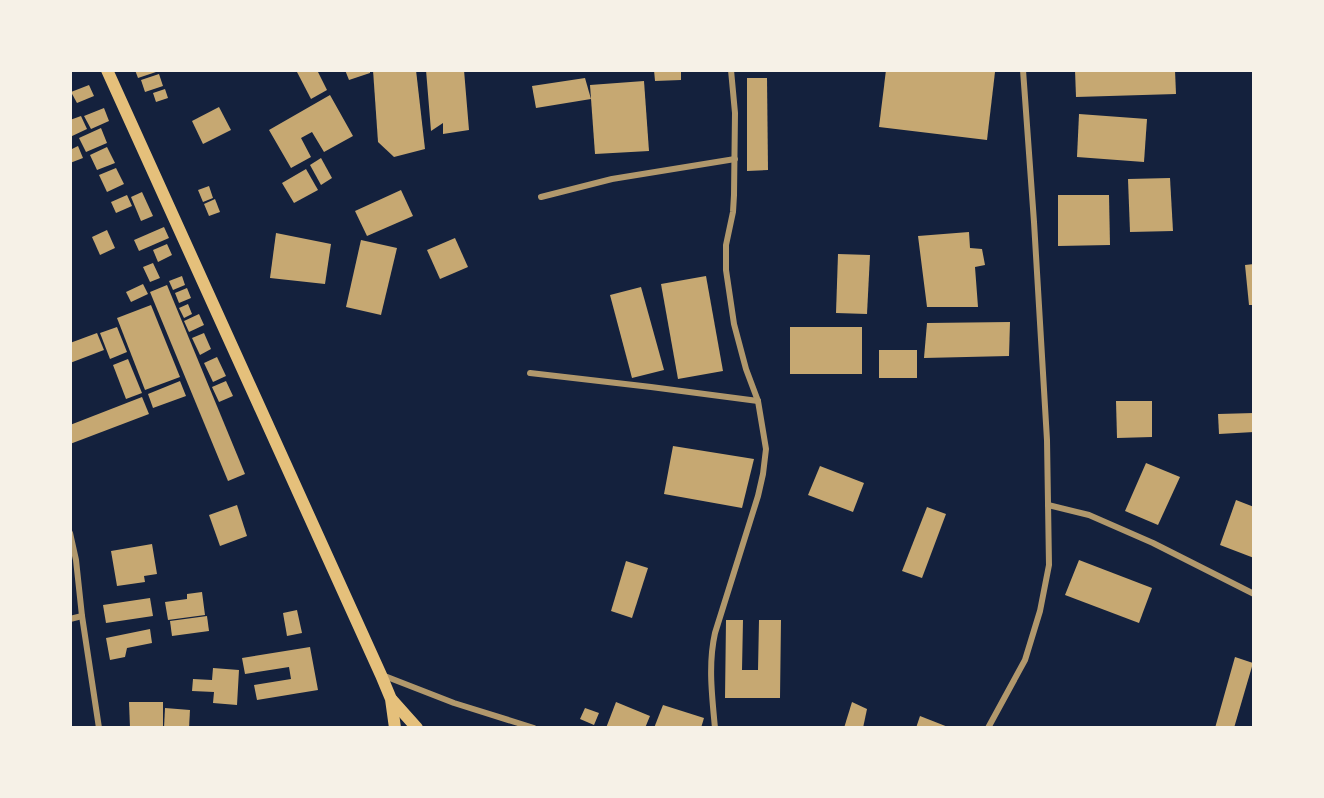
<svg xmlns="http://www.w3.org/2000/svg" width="1324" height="798" viewBox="0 0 1324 798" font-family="'Space Grotesk',sans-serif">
  <rect width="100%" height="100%" fill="#14213d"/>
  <g fill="#c6a872">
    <path d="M135 70H159V71L138 78Z"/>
    <path d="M301 70H317L327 90 311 99 297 72Z"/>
    <path d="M345 70H370V73L349 80Z"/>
    <path d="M373 70H416L425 149 394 157 378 142Z"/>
    <path d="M426 70H464L469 130 443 134V123L431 131Z"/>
    <path d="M654 70H681V80L655 81Z"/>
    <path d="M886 70H982L995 72 987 140 879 127Z"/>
    <path d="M1075 70H1175L1176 94 1076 97Z"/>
    <path d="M159 74 163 86 145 92 141 80Z"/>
    <path d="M585 78 591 99 536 108 532 86Z"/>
    <path d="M747 78H767L768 170 747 171Z"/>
    <path d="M644 81 649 151 595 154 590 85Z"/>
    <path d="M89 85 94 96 77 103 71 92Z"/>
    <path d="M165 89 168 98 156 102 153 93Z"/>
    <path d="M330 95 353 136 324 152 312 132 301 138 311 157 291 168 269 130Z"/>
    <path d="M219 107 231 130 203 144 192 121Z"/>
    <path d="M104 108 109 121 91 129 84 116Z"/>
    <path d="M1079 114 1147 119 1144 162 1077 157Z"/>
    <path d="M81 116 87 129 70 137V120Z"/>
    <path d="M101 128 107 143 86 152 79 138Z"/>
    <path d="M78 146 83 158 70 163V150Z"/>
    <path d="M107 147 115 163 97 170 90 155Z"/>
    <path d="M321 158 332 178 321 185 310 165Z"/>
    <path d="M116 168 124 184 107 192 99 175Z"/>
    <path d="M306 169 318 190 294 203 282 183Z"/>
    <path d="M1170 178 1173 231 1130 232 1128 179Z"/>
    <path d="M209 186 213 198 203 202 198 190Z"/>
    <path d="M401 190 413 216 367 236 355 211Z"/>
    <path d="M142 192 153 216 141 221 131 197Z"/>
    <path d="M127 195 132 206 116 213 111 202Z"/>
    <path d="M1058 195H1109L1110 245 1058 246Z"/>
    <path d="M215 199 220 212 209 216 204 204Z"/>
    <path d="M164 227 169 238 139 251 134 240Z"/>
    <path d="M107 230 115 248 100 255 92 237Z"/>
    <path d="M969 232 970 248 982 249 985 265 975 267 978 307H927L918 236Z"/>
    <path d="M276 233 331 244 325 284 270 278Z"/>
    <path d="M455 238 468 267 440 279 427 250Z"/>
    <path d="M361 240 397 248 381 315 346 307Z"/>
    <path d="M167 244 172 255 158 262 153 250Z"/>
    <path d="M838 254 870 255 867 314 836 313Z"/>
    <path d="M153 263 160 278 150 282 143 267Z"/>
    <path d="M1254 264V305H1249L1245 265Z"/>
    <path d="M182 276 185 285 173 290 169 281Z"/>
    <path d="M706 276 723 371 678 379 661 284Z"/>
    <path d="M143 284 148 294 131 302 126 292Z"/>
    <path d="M167 285 245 474 228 481 150 292Z"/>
    <path d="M641 287 664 370 632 378 610 295Z"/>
    <path d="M187 288 191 298 179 303 175 293Z"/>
    <path d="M188 304 192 314 184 318 179 308Z"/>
    <path d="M151 305 180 377 145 390 117 318Z"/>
    <path d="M199 314 204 325 189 332 184 321Z"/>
    <path d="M1010 322 1009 356 924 358 927 323Z"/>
    <path d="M117 327 127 352 110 359 100 333Z"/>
    <rect x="790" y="327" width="72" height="47"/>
    <path d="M97 333 104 350 70 363V343Z"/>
    <path d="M204 333 211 349 200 355 192 338Z"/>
    <rect x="879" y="350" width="38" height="28"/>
    <path d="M217 357 226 376 213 382 204 363Z"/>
    <path d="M128 359 142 393 126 399 113 365Z"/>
    <path d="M180 381 186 396 153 408 148 394Z"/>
    <path d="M226 381 233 396 219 402 212 387Z"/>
    <path d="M142 397 149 414 70 444V425Z"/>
    <path d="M1116 401H1152V437L1117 438Z"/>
    <path d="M1254 413V432L1219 434 1218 414Z"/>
    <path d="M673 446 754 459 742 508 664 494Z"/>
    <path d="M1146 463 1180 477 1158 525 1125 511Z"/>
    <path d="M820 466 864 483 853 512 808 495Z"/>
    <path d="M1236 500 1254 507V558L1220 545Z"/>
    <path d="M237 505 247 536 220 546 209 515Z"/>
    <path d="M927 507 946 514 922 578 902 571Z"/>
    <path d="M152 544 157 574 144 576 145 582 117 586 111 551Z"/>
    <path d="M1079 560 1152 588 1139 623 1065 595Z"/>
    <path d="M626 561 648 568 632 618 611 611Z"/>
    <path d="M202 592 205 615 168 620 165 602 187 599V594Z"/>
    <path d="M150 598 153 616 106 623 103 605Z"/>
    <path d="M297 610 302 633 287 636 283 613Z"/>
    <path d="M207 616 209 631 172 636 170 621Z"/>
    <path d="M726 620H743L742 670H758L759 620H781L780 698H725Z"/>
    <path d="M150 629 152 643 127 648 125 657 110 660 106 638Z"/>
    <path d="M310 647 318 690 257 700 254 685 291 679 289 667 245 674 242 658Z"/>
    <path d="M1235 657 1253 663 1234 728H1215Z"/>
    <path d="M213 668 239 670 237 705 213 703 214 692 192 691 193 679 212 680Z"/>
    <path d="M129 702H163V728H130Z"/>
    <path d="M616 702 650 716 645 728H606Z"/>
    <path d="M852 702 867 709 863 728H844Z"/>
    <path d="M663 705 704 718 701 728H654Z"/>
    <path d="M165 708 190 710 189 728H164Z"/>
    <path d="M585 708 599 713 594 725 580 719Z"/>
    <path d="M920 716 948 727V728H916Z"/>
  </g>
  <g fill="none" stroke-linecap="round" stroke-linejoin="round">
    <g stroke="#b1986c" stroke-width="6">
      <path d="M541 197 612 179 735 159"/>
      <path d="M530 373 651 387 758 401"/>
      <path d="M1048 505 1089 515 1153 543 1254 594"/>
      <path d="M70 533 76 560 82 616 99 728"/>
      <path d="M70 619 82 616"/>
      <path d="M382 675 454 703 534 728"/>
      <path d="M715 728C712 696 708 664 715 633L758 496 763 474 766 449 758 401 746 369 734 324 726 270V245L733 212 734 195 735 113 731 70"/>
      <path d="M988 728 1025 660 1040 611 1049 565 1047 440 1034 222 1023 70"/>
    </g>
    <g stroke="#e5c07b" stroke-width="12">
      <path d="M107 70 381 675 391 699 395 728"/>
      <path d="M392 700 417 728"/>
    </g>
  </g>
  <rect width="1324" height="798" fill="none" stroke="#f6f1e7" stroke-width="144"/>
</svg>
